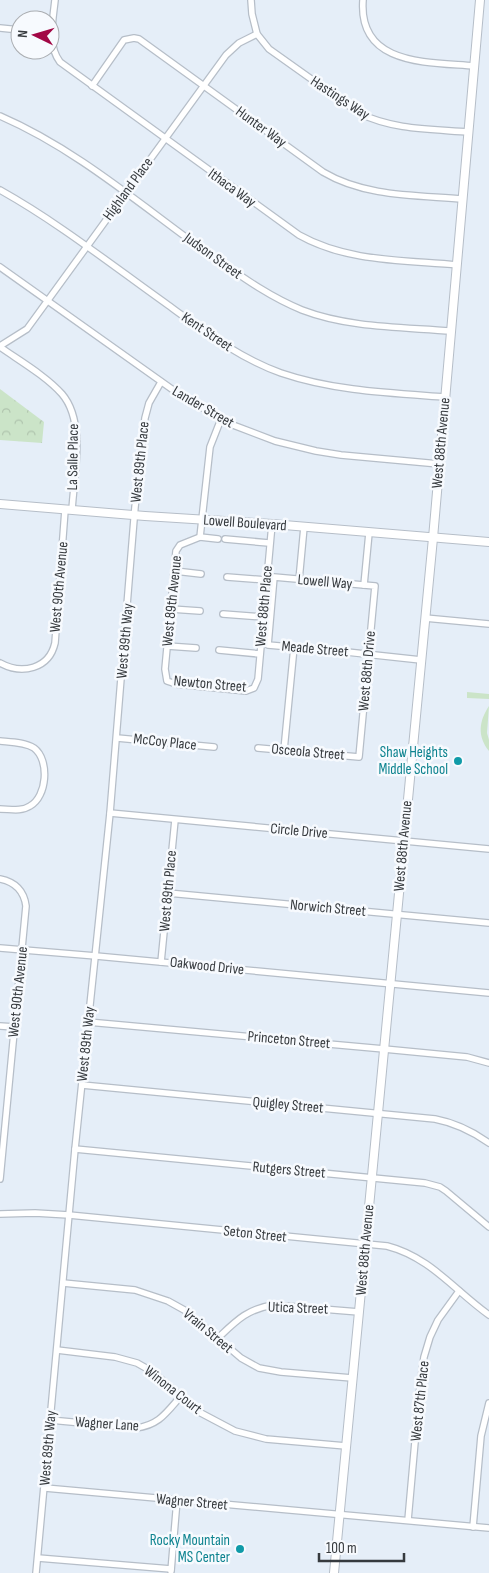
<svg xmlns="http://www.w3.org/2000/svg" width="489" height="1573" viewBox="0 0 489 1573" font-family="'Sofia Sans Condensed',sans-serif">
  <defs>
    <pattern id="park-crowns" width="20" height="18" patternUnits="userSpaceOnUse" patternTransform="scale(1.25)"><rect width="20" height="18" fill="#cbe4c8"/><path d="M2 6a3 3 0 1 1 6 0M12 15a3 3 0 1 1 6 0" fill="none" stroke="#afc4ad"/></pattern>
  </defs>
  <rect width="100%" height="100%" fill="#e5eef8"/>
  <path fill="url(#park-crowns)" d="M0 389 44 422 42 443 0 440Z"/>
  <g fill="#cbe4c8">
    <path d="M467 692 489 694V699L467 698Z"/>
    <path d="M489 706 487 733 489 740V751C477 736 479 721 489 706Z"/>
  </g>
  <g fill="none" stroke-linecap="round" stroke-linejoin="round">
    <defs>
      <g id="minor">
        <path d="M55 0C53 20 47 45 60 62L299 235C347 262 403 260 457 265"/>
        <path d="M251 0 252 14 257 34 269 49 359 113C393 130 431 129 469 132"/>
        <path d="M363 0C358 66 428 62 474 66"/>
        <path d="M0 28 20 30"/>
        <path d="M92 86 124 40 134 38 139 39 323 172C365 197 416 195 463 199"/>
        <path d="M0 116C74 148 137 202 202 249 234 271 265 295 302 310 349 328 402 327 451 331"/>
        <path d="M0 190C59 223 113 266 168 305 204 331 239 358 281 373 334 391 390 393 445 397"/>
        <path d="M0 267 183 397 233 425 275 441 316 451 341 455 439 464"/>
        <path d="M0 346 27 329 226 55 239 43 257 34"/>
        <path d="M0 347C20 361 46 376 62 394 86 422 74 475 72 510"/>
        <path d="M221 419 210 447 200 537 180 545 176 551 165 669 167 681 176 684 246 691 254 688 258 679 272 524"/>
        <path d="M200 537 218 539"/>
        <path d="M225 539 269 543"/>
        <path d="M175 571 201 574"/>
        <path d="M227 577 266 580"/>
        <path d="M299 580 304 527"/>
        <path d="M364 585 369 533"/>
        <path d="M171 609 200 611"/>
        <path d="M223 614 263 617"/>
        <path d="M425 618 489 624"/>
        <path d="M167 646 196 648"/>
        <path d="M219 650 260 654"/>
        <path d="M0 663C22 675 49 669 55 643L65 510"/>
        <path d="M117 738 214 747"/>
        <path d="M0 741C11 742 25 742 34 748 50 760 47 797 30 806 21 812 10 809 0 809"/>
        <path d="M258 748 359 757C364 700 370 643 375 586L274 577 268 645C319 649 370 654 421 660"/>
        <path d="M284 750 294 647"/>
        <path d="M110 813 489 849"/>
        <path d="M0 879C15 882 24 891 26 906L0 1179"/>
        <path d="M168 893 489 923"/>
        <path d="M0 948 96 956 489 993"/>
        <path d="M161 962 175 820"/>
        <path d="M88 1022 384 1049 467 1057 489 1063"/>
        <path d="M0 1026 15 1027"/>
        <path d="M82 1085 435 1119C456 1123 472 1131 489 1143"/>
        <path d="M75 1149 425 1183 440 1187 446 1191 489 1227"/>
        <path d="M0 1214 35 1213 69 1215 387 1246C430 1257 454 1290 489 1315"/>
        <path d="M63 1283 135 1290 168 1301 186 1311 241 1358 259 1368 281 1372 352 1378"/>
        <path d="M218 1338C236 1321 247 1309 273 1305L359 1312"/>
        <path d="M57 1350 115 1357 137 1363 153 1372 199 1412 235 1431 266 1439 346 1446"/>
        <path d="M50 1420 136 1428C159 1425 166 1413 181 1396"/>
        <path d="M45 1488 489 1528"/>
        <path d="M408 1520 420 1386 424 1357 430 1337 438 1320 459 1291"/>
        <path d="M473 1527 481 1436 489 1403"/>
        <path d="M38 1558 171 1569"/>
        <path d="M171 1571 177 1500"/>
        <path d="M36 1573 75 1149 110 813 135 507 145 418 149 403 161 382"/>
      </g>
      <g id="tertiary">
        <path d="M0 504 145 516 272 524 489 542"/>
        <path d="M334 1573 433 538 480 0"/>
      </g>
    </defs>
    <use href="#minor" stroke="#b6bec8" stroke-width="8"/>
    <use href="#tertiary" stroke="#b6bec8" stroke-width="10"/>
    <use href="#minor" stroke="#fff" stroke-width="5.5"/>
    <use href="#tertiary" stroke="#fff" stroke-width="8"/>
  </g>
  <g fill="#0f9aa8" stroke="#f7fafe" stroke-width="2">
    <circle cx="458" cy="761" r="5"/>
    <circle cx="240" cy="1549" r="5"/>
  </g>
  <g text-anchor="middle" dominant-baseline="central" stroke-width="5" stroke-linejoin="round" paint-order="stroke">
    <g font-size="15" fill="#363a3e" stroke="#f7fafe">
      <text transform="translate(340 98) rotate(33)">Hastings Way</text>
      <text transform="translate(261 127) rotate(36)">Hunter Way</text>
      <text transform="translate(232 188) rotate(36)">Ithaca Way</text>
      <text transform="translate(128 189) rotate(-54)">Highland Place</text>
      <text transform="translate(213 256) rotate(36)">Judson Street</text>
      <text transform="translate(207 332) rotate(34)">Kent Street</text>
      <text transform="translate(203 407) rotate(30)">Lander Street</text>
      <text transform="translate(441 443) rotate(-85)">West 88th Avenue</text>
      <text transform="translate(73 457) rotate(-89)">La Salle Place</text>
      <text transform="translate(140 462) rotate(-84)">West 89th Place</text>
      <text transform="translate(245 523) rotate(4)">Lowell Boulevard</text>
      <text transform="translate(325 582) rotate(5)">Lowell Way</text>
      <text transform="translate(59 587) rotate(-85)">West 90th Avenue</text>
      <text transform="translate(172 601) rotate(-84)">West 89th Avenue</text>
      <text transform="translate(264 606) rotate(-85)">West 88th Place</text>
      <text transform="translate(125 641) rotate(-85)">West 89th Way</text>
      <text transform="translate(315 649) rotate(5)">Meade Street</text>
      <text transform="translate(367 671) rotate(-85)">West 88th Drive</text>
      <text transform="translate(210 684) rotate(5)">Newton Street</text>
      <text transform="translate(165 742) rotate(6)">McCoy Place</text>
      <text transform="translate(308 752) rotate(5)">Osceola Street</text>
      <text transform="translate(299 831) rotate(5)">Circle Drive</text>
      <text transform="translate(403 846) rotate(-85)">West 88th Avenue</text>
      <text transform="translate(168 891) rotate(-85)">West 89th Place</text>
      <text transform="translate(328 908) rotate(5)">Norwich Street</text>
      <text transform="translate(207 966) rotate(6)">Oakwood Drive</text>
      <text transform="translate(18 992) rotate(-84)">West 90th Avenue</text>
      <text transform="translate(289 1040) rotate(5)">Princeton Street</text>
      <text transform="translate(86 1044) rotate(-84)">West 89th Way</text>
      <text transform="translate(288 1105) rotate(5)">Quigley Street</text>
      <text transform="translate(289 1170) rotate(5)">Rutgers Street</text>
      <text transform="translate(255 1234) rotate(6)">Seton Street</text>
      <text transform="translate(365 1250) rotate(-85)">West 88th Avenue</text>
      <text transform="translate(298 1308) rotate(2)">Utica Street</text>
      <text transform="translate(208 1331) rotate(40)">Vrain Street</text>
      <text transform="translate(173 1390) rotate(38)">Winona Court</text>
      <text transform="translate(420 1401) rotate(-84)">West 87th Place</text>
      <text transform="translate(107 1424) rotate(4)">Wagner Lane</text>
      <text transform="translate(48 1448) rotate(-85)">West 89th Way</text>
      <text transform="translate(192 1502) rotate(5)">Wagner Street</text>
    </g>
    <g font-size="15" fill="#0d838f" stroke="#f7fafe" text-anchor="end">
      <text x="448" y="752">Shaw Heights<tspan x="448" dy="17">Middle School</tspan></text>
      <text x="230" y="1540">Rocky Mountain<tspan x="230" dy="17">MS Center</tspan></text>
    </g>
  </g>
  <g transform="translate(35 35) rotate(275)"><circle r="24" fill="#f7fafe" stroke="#aaadb1"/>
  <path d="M0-4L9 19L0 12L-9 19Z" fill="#a20745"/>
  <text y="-8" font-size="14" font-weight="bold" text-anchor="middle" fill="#363a3e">N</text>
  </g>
  <path d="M319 1553v8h85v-8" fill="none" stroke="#363a3e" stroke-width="2.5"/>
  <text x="326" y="1553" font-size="15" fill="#363a3e" stroke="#f7fafe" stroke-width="4" paint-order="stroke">100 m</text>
</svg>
